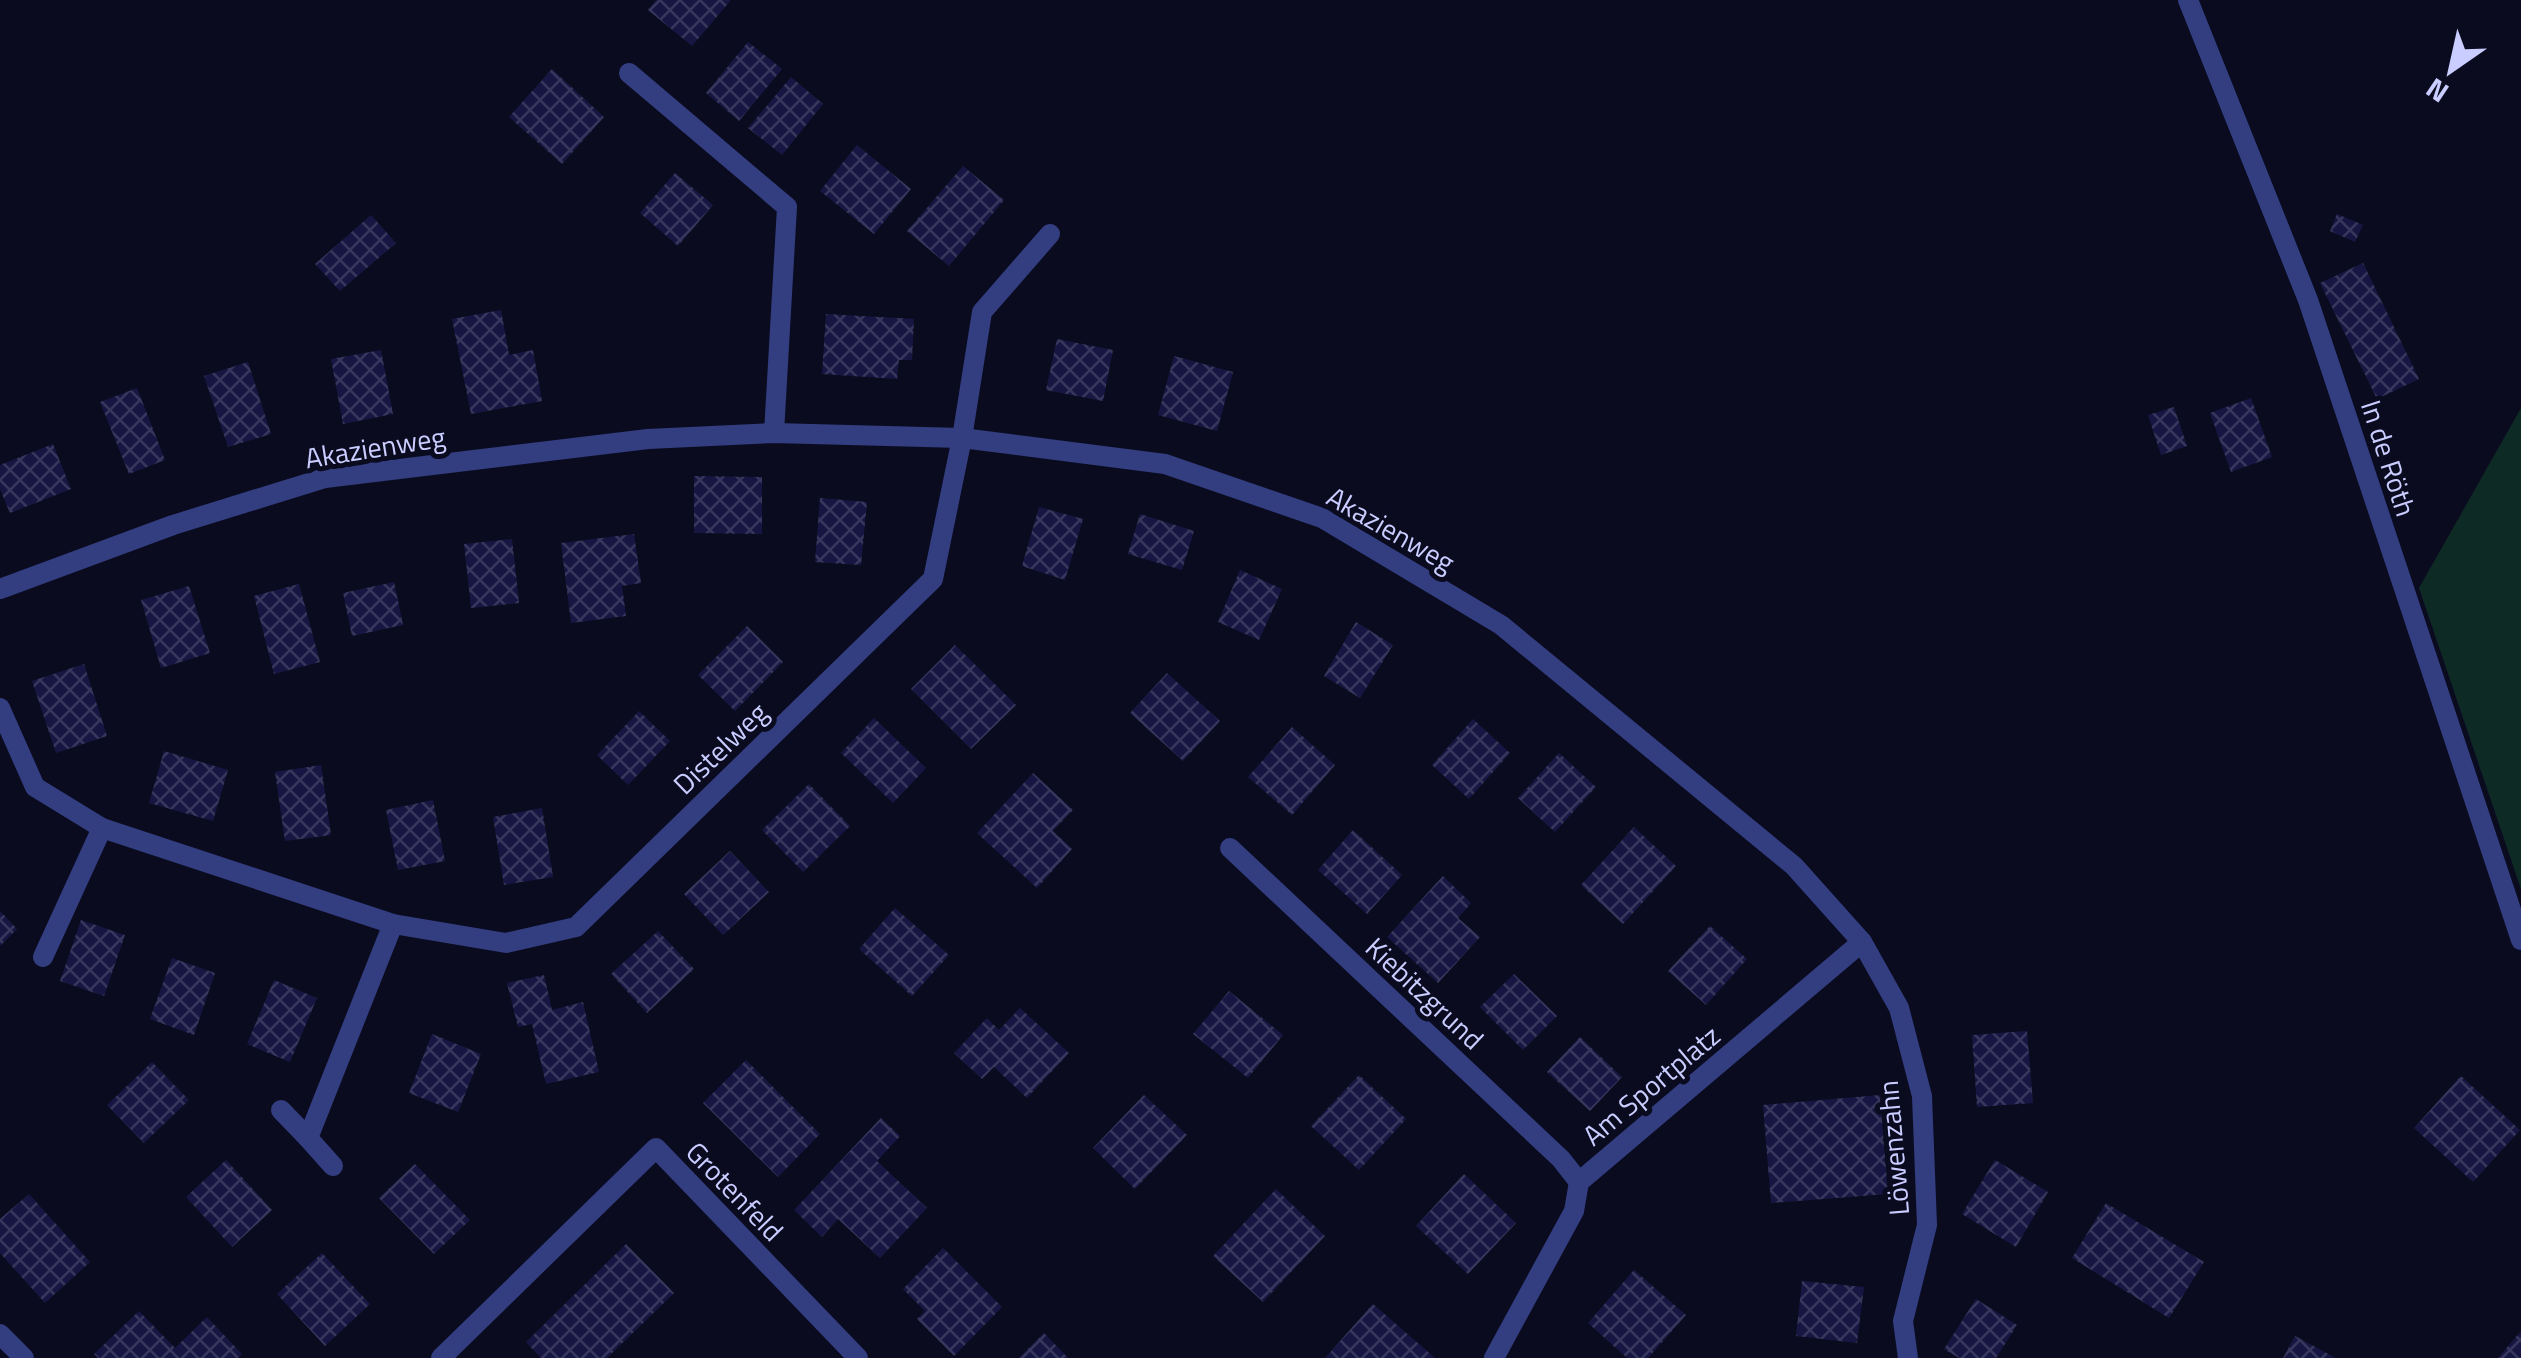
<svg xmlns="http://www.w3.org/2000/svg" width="2521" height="1358" viewBox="0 0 2521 1358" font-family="'Titillium Web',sans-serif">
  <defs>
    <pattern id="building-cross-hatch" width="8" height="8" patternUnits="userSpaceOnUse" patternTransform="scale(2.5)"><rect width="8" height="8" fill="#171642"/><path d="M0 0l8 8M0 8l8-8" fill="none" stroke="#37375e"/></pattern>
  </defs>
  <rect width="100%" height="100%" fill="#0b0b20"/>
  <path fill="#0e2a24" d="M2521 408V889L2419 588Z"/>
  <g fill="url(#building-cross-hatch)">
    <path d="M656 0H731L692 46 648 10Z"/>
    <path d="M748 42 782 69 739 121 706 93Z"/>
    <path d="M552 69 604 117 562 164 509 117Z"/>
    <path d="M791 77 823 104 782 155 748 128Z"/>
    <path d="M857 145 911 189 874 234 820 191Z"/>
    <path d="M963 166 1004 200 949 266 907 231Z"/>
    <path d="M675 173 713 205 678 246 640 213Z"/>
    <path d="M2337 214 2363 225 2355 242 2330 231Z"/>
    <path d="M371 215 396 243 340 291 315 264Z"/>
    <path d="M2363 263 2419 379 2377 399 2320 283Z"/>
    <path d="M501 310 509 355 533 350 542 401 471 414 452 319Z"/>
    <path d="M826 314 914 319 912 360H899L897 379 822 374Z"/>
    <path d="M1057 339 1113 350 1103 401 1046 390Z"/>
    <path d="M381 350 393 414 343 424 331 359Z"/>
    <path d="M1174 356 1233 372 1217 431 1158 415Z"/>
    <path d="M248 362 271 434 228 447 204 376Z"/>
    <path d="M137 388 165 460 129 474 100 402Z"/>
    <path d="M2251 398 2272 457 2231 472 2210 413Z"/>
    <path d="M2174 407 2187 446 2161 455 2148 415Z"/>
    <path d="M53 444 71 489 10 513 0 489V465Z"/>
    <path d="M694 476 762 477V534L694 533Z"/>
    <path d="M820 498 867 502 861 565 815 562Z"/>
    <path d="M1039 507 1083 519 1065 580 1022 566Z"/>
    <path d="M1140 514 1194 531 1182 570 1128 554Z"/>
    <path d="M634 534 641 583 622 586 626 616 571 623 561 543Z"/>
    <path d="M512 539 519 603 471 608 464 544Z"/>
    <path d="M1240 570 1282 589 1259 640 1218 622Z"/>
    <path d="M394 582 403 625 352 636 343 593Z"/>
    <path d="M299 584 320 662 274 674 254 596Z"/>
    <path d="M189 586 210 653 161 668 141 600Z"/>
    <path d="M1356 622 1393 645 1360 698 1324 676Z"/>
    <path d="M747 626 783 662 735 711 698 675Z"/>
    <path d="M955 645 1016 705 971 749 911 689Z"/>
    <path d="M84 664 107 736 56 753 32 681Z"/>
    <path d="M1167 673 1220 721 1183 761 1130 713Z"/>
    <path d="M639 711 670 741 628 785 597 755Z"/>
    <path d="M874 718 926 768 893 803 841 753Z"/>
    <path d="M1473 719 1510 753 1469 799 1432 765Z"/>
    <path d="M1292 727 1335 765 1292 815 1248 777Z"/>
    <path d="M164 751 228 770 213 821 149 803Z"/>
    <path d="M1559 753 1596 787 1555 832 1518 798Z"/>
    <path d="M321 765 331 835 285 841 275 772Z"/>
    <path d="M1033 773 1073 810 1053 831 1072 849 1037 888 977 833Z"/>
    <path d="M809 784 850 826 803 872 762 830Z"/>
    <path d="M433 800 445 861 398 870 386 810Z"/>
    <path d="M542 808 553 877 504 885 493 817Z"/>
    <path d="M1634 827 1676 866 1623 924 1581 885Z"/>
    <path d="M1353 830 1402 875 1367 914 1318 870Z"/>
    <path d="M730 851 769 892 723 935 684 894Z"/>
    <path d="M1443 876 1471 903 1458 918 1480 937 1438 983 1387 937Z"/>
    <path d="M895 908 949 955 912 996 859 949Z"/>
    <path d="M0 911 17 929 0 946Z"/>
    <path d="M81 920 125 935 104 996 60 981Z"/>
    <path d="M1710 926 1747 959 1706 1005 1668 971Z"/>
    <path d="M658 931 694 969 647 1013 611 974Z"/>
    <path d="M172 958 215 973 194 1035 150 1019Z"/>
    <path d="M1514 974 1557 1016 1523 1050 1480 1007Z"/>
    <path d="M544 975 552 1010 583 1002 599 1072 546 1084 532 1024 518 1027 507 983Z"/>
    <path d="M274 980 317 998 290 1062 247 1044Z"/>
    <path d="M1229 991 1283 1035 1248 1078 1193 1034Z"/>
    <path d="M1020 1008 1069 1053 1027 1098 994 1067 982 1079 954 1053 987 1018 999 1030Z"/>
    <path d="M2027 1031 2033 1103 1977 1107 1972 1035Z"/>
    <path d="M432 1034 481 1054 458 1112 409 1093Z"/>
    <path d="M1580 1037 1622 1077 1590 1111 1547 1072Z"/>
    <path d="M746 1060 820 1134 778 1177 703 1103Z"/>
    <path d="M152 1062 189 1100 144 1143 107 1105Z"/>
    <path d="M1359 1075 1406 1119 1359 1170 1311 1126Z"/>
    <path d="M2461 1076 2520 1130 2473 1182 2414 1128Z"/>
    <path d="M1144 1095 1187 1135 1135 1189 1093 1148Z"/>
    <path d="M1880 1095 1888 1194 1771 1203 1763 1105Z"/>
    <path d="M881 1118 900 1136 877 1161 927 1208 880 1258 838 1219 822 1237 794 1210Z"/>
    <path d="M226 1160 272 1210 232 1247 186 1197Z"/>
    <path d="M1995 1160 2048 1192 2016 1247 1962 1214Z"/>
    <path d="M415 1164 470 1220 434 1254 379 1198Z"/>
    <path d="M1464 1174 1516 1223 1468 1274 1416 1226Z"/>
    <path d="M1276 1189 1325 1236 1263 1302 1213 1256Z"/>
    <path d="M29 1194 90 1262 45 1303 0 1253V1219Z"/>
    <path d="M2106 1203 2204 1262 2169 1318 2072 1258Z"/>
    <path d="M626 1244 674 1293 607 1358H541L526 1342Z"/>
    <path d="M943 1248 1002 1307 954 1356 917 1319 925 1311 903 1289Z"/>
    <path d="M322 1253 370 1304 325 1346 277 1294Z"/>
    <path d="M1634 1270 1686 1315 1648 1358H1627L1588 1323Z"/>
    <path d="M1802 1281 1864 1287 1857 1343 1796 1336Z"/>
    <path d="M1976 1299 2017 1325 1996 1358H1959L1944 1349Z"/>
    <path d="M1373 1304 1435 1358H1325Z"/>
    <path d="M139 1311 175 1348 207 1317 242 1354 238 1358H98L94 1354Z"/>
    <path d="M2521 1331V1358H2498Z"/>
    <path d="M1044 1333 1068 1358H1019Z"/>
    <path d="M2295 1336 2336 1358H2283Z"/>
  </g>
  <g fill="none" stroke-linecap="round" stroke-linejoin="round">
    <path stroke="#333e81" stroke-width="20" d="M43 957 102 828"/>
    <g stroke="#333e81" stroke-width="20">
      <path d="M2188 0 2308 300 2521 940"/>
      <path d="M629 73 787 207 774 433"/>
      <path d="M0 589 173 525 325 478 648 439 774 433 962 438 1165 464 1322 518 1501 625 1794 866 1862 942 1899 1008 1922 1096 1927 1225 1903 1321 1908 1358"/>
      <path d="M0 708 35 787 102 828 393 924 506 943 576 927 933 579 962 438 982 312 1050 234"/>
      <path d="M1230 848 1561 1159 1579 1182"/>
      <path d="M281 1110 308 1138"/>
      <path d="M333 1166 308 1138 393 924"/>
      <path d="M0 1334 24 1358"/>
      <path d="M441 1358 656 1148 858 1358"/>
      <path d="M1494 1358 1574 1211 1579 1182 1862 942"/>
    </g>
  </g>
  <g text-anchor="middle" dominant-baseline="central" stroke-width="10" stroke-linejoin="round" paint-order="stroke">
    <g font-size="28" fill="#cacdff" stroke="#0b0b20">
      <text transform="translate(375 447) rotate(-9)">Akazienweg</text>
      <text transform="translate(2389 458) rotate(72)">In de Röth</text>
      <text transform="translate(1391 529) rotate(30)">Akazienweg</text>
      <text transform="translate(720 748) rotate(-44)">Distelweg</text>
      <text transform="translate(1425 993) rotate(43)">Kiebitzgrund</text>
      <text transform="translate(1651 1085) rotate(-40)">Am Sportplatz</text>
      <text transform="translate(1893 1148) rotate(-95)">Löwenzahn</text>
      <text transform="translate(735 1191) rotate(46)">Grotenfeld</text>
    </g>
  </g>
  <g transform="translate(2451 70) rotate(214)" stroke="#0b0b20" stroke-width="8" paint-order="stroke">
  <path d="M0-8L18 38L0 25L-18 38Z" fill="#cacdff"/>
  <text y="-15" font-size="28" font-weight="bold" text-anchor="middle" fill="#cacdff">N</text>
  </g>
</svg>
